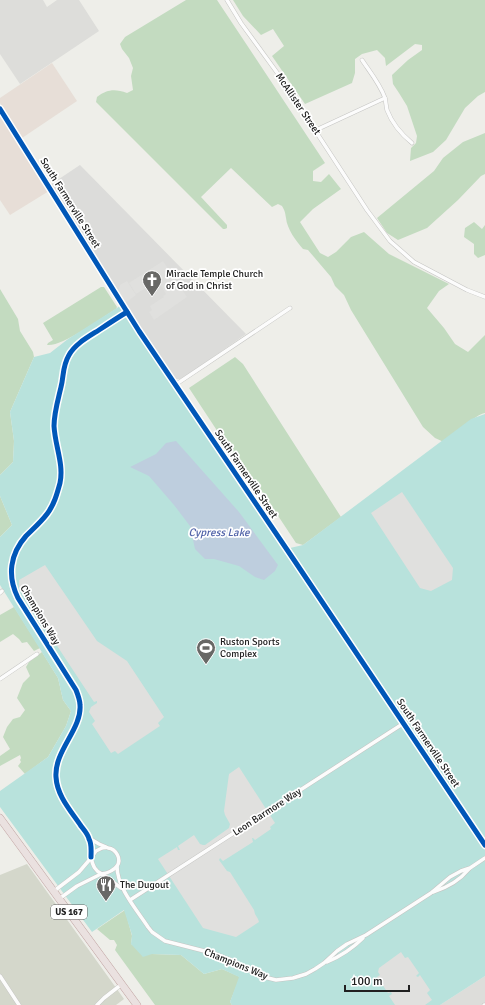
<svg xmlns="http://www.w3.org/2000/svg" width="485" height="1005" viewBox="0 0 485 1005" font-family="Signika,sans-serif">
  <rect width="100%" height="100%" fill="#eeeee9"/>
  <g fill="#ddddda">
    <path d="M0 0H43L47 7 57 0H79L99 31 20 84 0 54Z"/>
    <path d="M485 976V1005H440Z"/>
  </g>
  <g fill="#e7ded7">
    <path d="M52 63 77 101 22 138 0 103V98Z"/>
    <path d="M0 113 49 191 10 215 0 200Z"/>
  </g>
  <path fill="#dcdcda" d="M80 165 246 334 183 378 180 379H176L170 375 138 326 50 185Z"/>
  <path fill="#d4d7cb" d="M27 864 124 999 116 1005H0V875Z"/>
  <g fill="#c3dbc0">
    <path d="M186 0H217L325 163 313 171V181L321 182 329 174 341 189 313 209 300 222 320 253 328 257 336 252 351 237 364 232 389 254 449 284 439 291 427 308 444 328 455 344 468 352 485 335V413C474 415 455 435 446 443L435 438 423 427 351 310 344 295 335 286 331 277 308 250 303 249C296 241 287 229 286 218 285 212 285 211 282 206L278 204 272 207 231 168 201 197 227 225V228L225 229H223L96 102 97 97C108 89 115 89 127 93L133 90 131 76 133 68 129 58 122 49 120 44 125 37Z"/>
    <path d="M233 0H485V92L478 96 465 108 446 140 433 152 410 161 411 148 416 143 417 136 407 106 399 93 393 84 392 75 408 60 422 50V45L415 44 386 66 385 58 377 50 362 54 355 59V73L352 83 305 104 272 56 284 46 273 29 261 35 243 16Z"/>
    <path d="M485 133V174L481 176 458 200 427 228 398 240 387 233 377 218 434 171 443 158 463 142Z"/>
    <path d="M474 222 482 229 485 225V255L478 258 474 254V244L464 237 465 228Z"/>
    <path d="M101 287H104L117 307 116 309C101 318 62 347 47 345L48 343 53 340 43 323Z"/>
    <path d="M0 289 18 319 20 331 33 352 34 357 10 412 14 441 13 462 0 475Z"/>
    <path d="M235 357 243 364 341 517 303 545 296 543 261 490 242 463 239 464 189 388Z"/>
    <path d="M0 496 12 525 0 537Z"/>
    <path d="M14 607 40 648 34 651 27 642 22 643 19 639 13 634 0 642V615Z"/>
    <path d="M42 652 58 678 63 700 71 711 66 726 48 757 25 774 18 766 21 762 20 760 21 758 20 755 0 766V756L10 749 3 737 7 727 13 719 20 717 25 710 17 698 23 683 30 676 26 667 29 662Z"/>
    <path d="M125 910 132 936 131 944 152 954 181 955 204 974 222 969 240 977 230 1002 232 1005H155L115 950 117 945 114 940H110L97 929Z"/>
  </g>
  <g fill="#b8e2dc">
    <path d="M120 306 133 326 395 713 485 850V976L440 1005H232L230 1002 239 977 222 969 204 974 181 955 152 954 143 957 131 944 132 935 124 910 92 932 0 807V791L48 757 66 726 71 711 63 700 58 678 0 585V537L12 525 0 496V475L13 462 14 441 10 412 34 357 50 353 68 339Z"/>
    <path d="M485 414V837L484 838 290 548 303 545 471 419Z"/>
  </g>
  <g fill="#e0e0de">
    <path d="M163 261 187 297 154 320 149 312 152 310 150 306 164 297 163 296 166 294 158 281 155 283H154L136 294 129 283Z"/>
    <path d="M127 281 136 295 125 303 118 292 120 285Z"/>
    <path d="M402 492 453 568 452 580 431 591 420 588 371 513Z"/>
    <path d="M45 565 97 641 127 661 164 717 158 723 160 726 118 754 115 751 111 753 92 724 95 721 89 712 91 707 97 703V701L94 702 19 588V580Z"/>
    <path d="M239 767 275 823 270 827 271 829 255 840 253 838H252L253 842 223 861 220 858 219 860 227 871 230 872 254 910 255 914 258 919 259 922 236 937 203 928 158 859 177 847 178 850H180L178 846 194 835 200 844 203 845H205L229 828 230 824 225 815 224 811 229 774Z"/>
    <path d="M401 952 405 958 408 957 419 973 416 976 418 977 420 975 430 990 427 993 432 1000 425 1005H395L389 996 392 994 391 992 388 993 377 977 380 975 378 972 379 968Z"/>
  </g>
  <path fill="#becede" d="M176 441 239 512 278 565 275 571 264 580 255 577 239 566 214 559H205L195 549 190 526 174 505 149 476 130 467 156 454 166 443Z"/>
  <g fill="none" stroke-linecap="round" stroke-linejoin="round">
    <defs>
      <g id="street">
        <path d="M227 0 241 23 281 78 367 210 390 241 414 262 467 290 485 297"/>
        <path d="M362 60C370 72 380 84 385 98 386 102 386 106 387 110 392 123 401 134 412 143"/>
        <path d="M0 109 139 331 294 560 485 845"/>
        <path d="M316 130 385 98"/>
        <path d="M175 385 290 308"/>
        <path d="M0 593 2 591"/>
        <path d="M0 679 37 654"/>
        <path d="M89 838 99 844 106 847"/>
        <path d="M102 848C103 848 107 847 108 848 116 849 122 859 117 866 114 870 107 873 102 874 95 871 93 866 91 858L96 851Z"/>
        <path d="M91 857C91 851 92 844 89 839 88 834 84 830 81 826 71 811 57 796 56 777 54 751 82 729 80 705 80 700 78 695 76 690L18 598C7 576 10 554 26 536 33 529 41 522 47 514 54 505 57 494 60 483 64 464 55 446 54 426 54 413 58 400 61 387 64 376 62 367 69 355 75 344 88 337 99 330 108 324 117 318 127 312"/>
        <path d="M117 866C117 888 137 910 148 927L152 932 165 941 216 954 231 960 260 976 276 980 293 978 306 974 315 969 324 963 337 951 347 944 366 935 431 893 450 877 461 871 470 868 485 858"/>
        <path d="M102 874 121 888"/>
        <path d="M54 891 79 872 91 858"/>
        <path d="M433 892C446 888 460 880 469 869"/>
        <path d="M59 899 77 886 101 874"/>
        <path d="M130 900 404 723"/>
        <path d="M327 962C341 956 352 949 363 938"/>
        <path d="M0 976 19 1005"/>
        <path d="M97 1005 104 998 122 984"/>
        <path d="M484 1005H485"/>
      </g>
      <path id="highway" d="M0 818 137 1005"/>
    </defs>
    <use href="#street" stroke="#c5c5c3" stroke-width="4.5"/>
    <use href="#highway" stroke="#c1a3a2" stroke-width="8"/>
    <use href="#street" stroke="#fcfcfc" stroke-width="3.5"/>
    <use href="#highway" stroke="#eae1e0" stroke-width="7"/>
    <defs>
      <g id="cycleway">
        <path d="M0 109 139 331 294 560 485 845"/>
        <path d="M91 857C91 851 92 844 89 839 88 834 84 830 81 826 71 811 57 796 56 777 54 751 82 729 80 705 80 700 78 695 76 690L18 598C7 576 10 554 26 536 33 529 41 522 47 514 54 505 57 494 60 483 64 464 55 446 54 426 54 413 58 400 61 387 64 376 62 367 69 355 75 344 88 337 99 330 108 324 117 318 127 312"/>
      </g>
    </defs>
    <use href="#cycleway" stroke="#fff" stroke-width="8"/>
    <use href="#cycleway" stroke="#0057b8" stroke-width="5"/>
  </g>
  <defs>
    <symbol id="church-pin" viewBox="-11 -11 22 30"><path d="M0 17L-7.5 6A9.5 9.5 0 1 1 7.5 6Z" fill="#686866" stroke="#fff"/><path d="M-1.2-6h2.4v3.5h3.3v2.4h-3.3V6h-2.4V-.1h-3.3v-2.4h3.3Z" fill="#fff"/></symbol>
    <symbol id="stadium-pin" viewBox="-11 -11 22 30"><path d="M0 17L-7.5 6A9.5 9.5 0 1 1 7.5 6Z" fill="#686866" stroke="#fff"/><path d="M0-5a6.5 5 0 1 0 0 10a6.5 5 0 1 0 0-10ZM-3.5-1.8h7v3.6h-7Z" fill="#fff"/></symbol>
    <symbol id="restaurant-pin" viewBox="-11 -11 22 30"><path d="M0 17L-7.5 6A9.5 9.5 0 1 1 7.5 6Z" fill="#686866" stroke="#fff"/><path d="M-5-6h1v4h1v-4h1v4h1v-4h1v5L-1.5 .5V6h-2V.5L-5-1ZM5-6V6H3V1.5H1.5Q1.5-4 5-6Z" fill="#fff"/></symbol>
  </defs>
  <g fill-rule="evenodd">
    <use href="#church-pin" x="141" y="269" width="22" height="30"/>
    <use href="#stadium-pin" x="195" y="637" width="22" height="30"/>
    <use href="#restaurant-pin" x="95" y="874" width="22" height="30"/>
  </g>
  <g text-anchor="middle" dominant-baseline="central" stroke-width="3.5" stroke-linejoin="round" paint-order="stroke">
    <rect fill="#fff" stroke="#636363" stroke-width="1" x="51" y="905" width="36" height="14" rx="3"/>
    <g font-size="9" font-weight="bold" fill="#202020">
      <text x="69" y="912">US 167</text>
    </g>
    <g font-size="10" fill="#202020" stroke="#fff">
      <text transform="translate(298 104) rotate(56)">McAllister Street</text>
      <text transform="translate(70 203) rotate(58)">South Farmerville Street</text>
      <text transform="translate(246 474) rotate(56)">South Farmerville Street</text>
      <text transform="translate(40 615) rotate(59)">Champions Way</text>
      <text transform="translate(428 743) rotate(56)">South Farmerville Street</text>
      <text transform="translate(267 812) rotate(-33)">Leon Barmore Way</text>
      <text transform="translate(236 964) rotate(22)">Champions Way</text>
    </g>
    <g font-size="10" fill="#202020" stroke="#fff" text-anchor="start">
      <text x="166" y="274">Miracle Temple Church<tspan x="166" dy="12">of God in Christ</tspan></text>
      <text x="220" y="642">Ruston Sports<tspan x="220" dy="12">Complex</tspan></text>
      <text x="120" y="885">The Dugout</text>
    </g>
    <g font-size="11" font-style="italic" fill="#5264a9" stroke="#fff">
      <text x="219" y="532">Cypress Lake</text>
    </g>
  </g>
  <path d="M345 985v6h64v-6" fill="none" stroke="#202020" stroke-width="2"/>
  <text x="351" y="985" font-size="12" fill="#202020" stroke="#ffffff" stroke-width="3" paint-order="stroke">100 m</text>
</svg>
